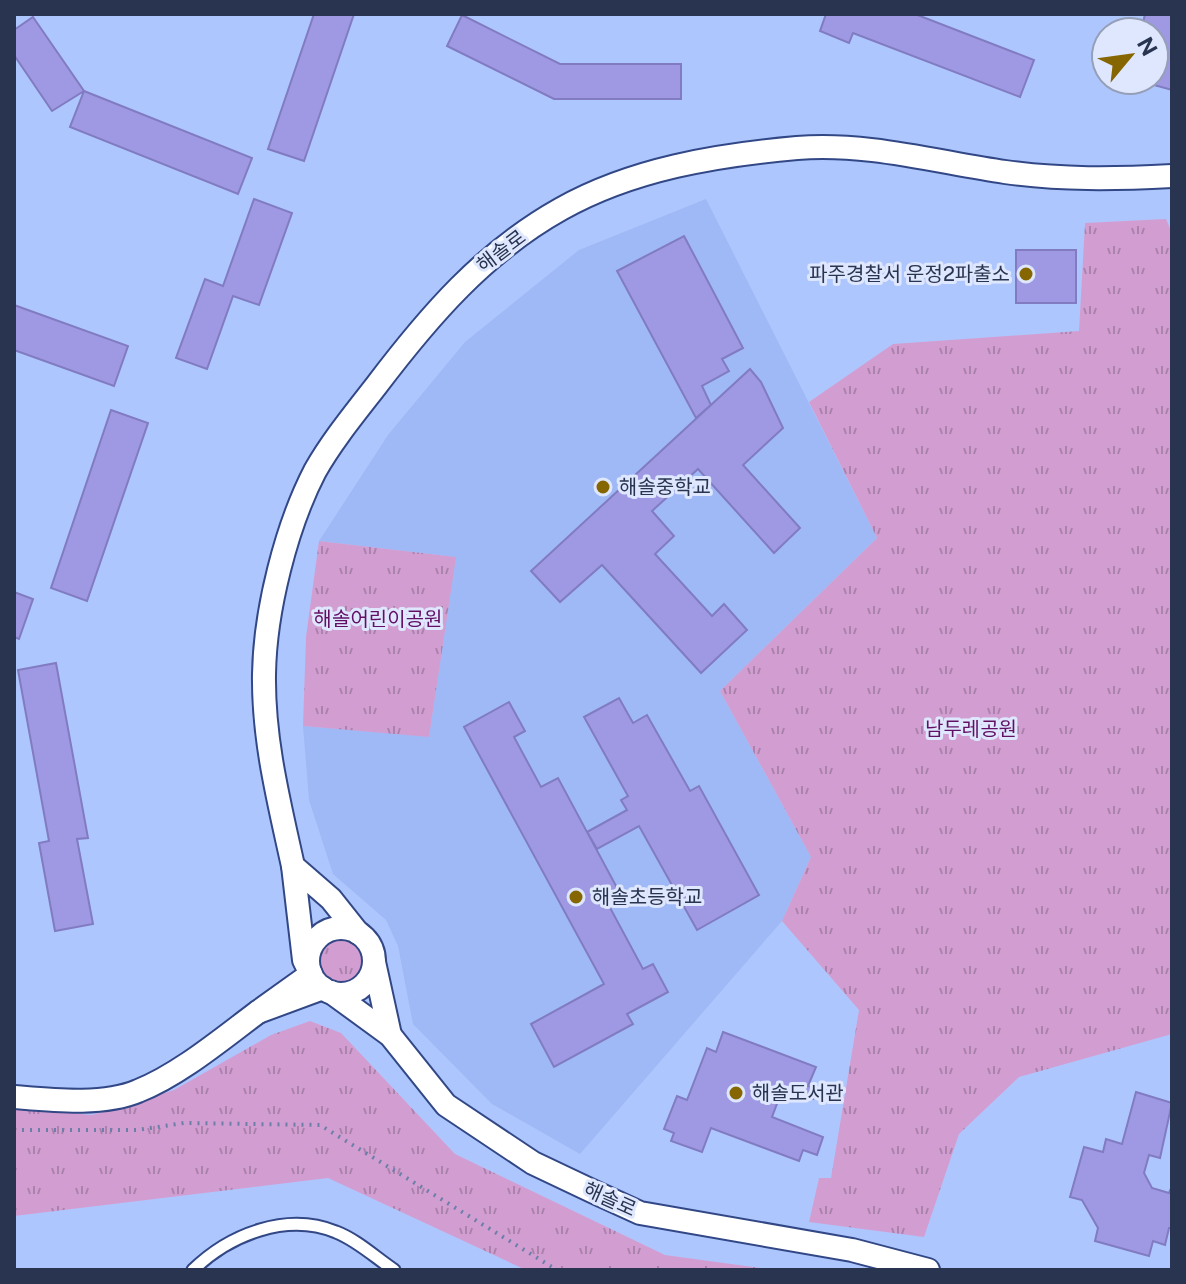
<svg xmlns="http://www.w3.org/2000/svg" width="1186" height="1284" viewBox="0 0 1186 1284" font-family="'Public Sans','Noto Sans KR',sans-serif">
  <defs>
    <pattern id="grass-tufts" width="24" height="20" patternUnits="userSpaceOnUse" patternTransform="scale(2)"><rect width="24" height="20" fill="#d29ed1"/><path d="M3 7l-1-3M5 7V3M7 7l1-3M15 17l-1-3M17 17v-4M19 17l1-3" fill="none" stroke="#aa82ac"/></pattern>
  </defs>
  <rect width="100%" height="100%" fill="#aec6fe"/>
  <path fill="#9fb9f6" d="M706 199 877 538 720 691 811 857 782 921 580 1154 492 1104 413 1024 398 946 386 920 333 874 309 800 303 726 429 736 455 557 319 541 388 435 465 342 579 250Z"/>
  <g fill="url(#grass-tufts)">
    <path d="M1166 219 1172 233V1034L1019 1077 959 1134 924 1237 809 1222 819 1178H831L859 1010 782 921 811 857 720 691 877 538 809 402 893 344 1079 331 1085 223Z"/>
    <path d="M319 541 456 557 429 737 303 726 306 637Z"/>
    <circle cx="341" cy="961" r="24"/>
    <path d="M310 1021 341 1033 455 1154 665 1255 774 1270H526L328 1178 14 1216V1100L45 1111 92 1115 174 1090 271 1035Z"/>
  </g>
  <g fill="#9e99e2" stroke="#817bc2" stroke-width="2">
    <path d="M314 14H354L304 161 268 149Z"/>
    <path d="M826 14H915L1034 60 1020 97 853 33 849 43 820 31Z"/>
    <path d="M1145 14H1172V90L1136 80H1154V32H1141Z"/>
    <path d="M462 15 560 64H681V99H554L447 46Z"/>
    <path d="M33 17 84 91 52 111 14 55V30Z"/>
    <path d="M84 91 252 158 238 194 70 127Z"/>
    <path d="M254 199 292 213 259 305 233 296 207 369 176 358 205 279 223 286Z"/>
    <path d="M684 236 743 348 722 359 729 371 702 386 711 405 696 418 617 271Z"/>
    <rect x="1016" y="250" width="60" height="53"/>
    <path d="M14 305 128 346 114 386 14 350Z"/>
    <path d="M750 369 761 382 783 428 743 465 800 528 774 553 698 469 652 511 674 536 655 554 712 616 724 604 747 630 701 673 602 565 560 602 531 571Z"/>
    <path d="M111 410 148 423 87 601 51 588Z"/>
    <path d="M14 592 33 599 19 639 14 637Z"/>
    <path d="M56 663 88 838 77 839 93 924 55 931 39 843 49 841 18 670Z"/>
    <path d="M619 698 633 723 647 715 690 791 699 786 759 895 697 930 639 826 597 849 587 832 627 810 621 800 628 796 584 717Z"/>
    <path d="M509 702 525 731 514 737 541 787 558 778 622 897 608 904 643 969 653 964 668 992 627 1014 633 1024 554 1067 531 1024 604 984 464 727Z"/>
    <path d="M723 1032 816 1067 808 1086 817 1089 813 1099 783 1088 772 1117 823 1137 817 1155 803 1150 799 1161 711 1128 702 1152 671 1141 674 1133 664 1129 677 1096 687 1100 707 1048 716 1052Z"/>
    <path d="M1136 1092 1172 1103 1160 1158 1149 1155 1144 1173 1152 1188 1169 1193 1172 1186V1228H1169L1165 1245 1153 1241 1149 1256 1095 1241 1098 1228 1082 1200 1070 1197 1084 1147 1103 1152 1106 1139 1122 1144Z"/>
  </g>
  <g fill="none" stroke-linecap="round" stroke-linejoin="round">
    <defs>
      <path id="service" d="M193 1270C230 1234 287 1212 336 1232 357 1240 376 1258 394 1270"/>
      <g id="minor">
        <path d="M293 866C279 802 263 740 264 674 265 611 286 527 315 471 332 441 355 413 376 386 429 316 484 252 561 209 632 169 717 155 797 148 865 142 937 162 1005 172 1061 180 1115 179 1172 176"/>
        <circle cx="341" cy="961" r="33"/>
        <path d="M374 962 390 1035"/>
        <path d="M323 988 258 1012 311 974 304 960 293 866 331 899 358 933"/>
        <path d="M331 992 390 1035 446 1105 533 1163 592 1191 640 1213 852 1250 928 1270"/>
        <path d="M14 1097C51 1100 103 1106 138 1091 179 1075 223 1038 258 1012"/>
      </g>
    </defs>
    <use href="#service" stroke="#324886" stroke-width="15"/>
    <use href="#minor" stroke="#324886" stroke-width="26"/>
    <path stroke="#6d7fa9" stroke-width="4" stroke-dasharray="2 6" stroke-linecap="butt" d="M14 1130H137L184 1123 320 1125 557 1270"/>
    <use href="#service" stroke="#fff" stroke-width="11"/>
    <use href="#minor" stroke="#fff" stroke-width="22"/>
  </g>
  <g fill="#866600" stroke="#dee7fd" stroke-width="3">
    <circle cx="1026" cy="274" r="8"/>
    <circle cx="603" cy="487" r="8"/>
    <circle cx="576" cy="897" r="8"/>
    <circle cx="736" cy="1093" r="8"/>
  </g>
  <g text-anchor="middle" dominant-baseline="central" stroke-width="6" stroke-linejoin="round" paint-order="stroke">
    <g font-size="20" fill="#293450" stroke="#dee7fd">
      <text transform="translate(501 251) rotate(-37)">해솔로</text>
      <text transform="translate(610 1199) rotate(24)">해솔로</text>
    </g>
    <g font-size="20" fill="#293450" stroke="#dee7fd" text-anchor="start">
      <text x="1010" y="274" text-anchor="end">파주경찰서 운정2파출소</text>
      <text x="619" y="487">해솔중학교</text>
      <text x="592" y="897">해솔초등학교</text>
      <text x="752" y="1093">해솔도서관</text>
    </g>
    <g font-size="20" fill="#620f64" stroke="#dee7fd">
      <text x="378" y="619">해솔어린이공원</text>
      <text x="971" y="729">남두레공원</text>
    </g>
  </g>
  <rect width="1186" height="1284" fill="none" stroke="#293450" stroke-width="32"/>
  <g transform="translate(1130 56) rotate(61)"><circle r="38" fill="#dee7fd" stroke="#969fb8" stroke-width="2"/>
  <path d="M0-6L14 30L0 20L-14 30Z" fill="#866600"/>
  <text y="-12" font-size="22" font-weight="bold" text-anchor="middle" fill="#293450">N</text>
  </g>
</svg>
